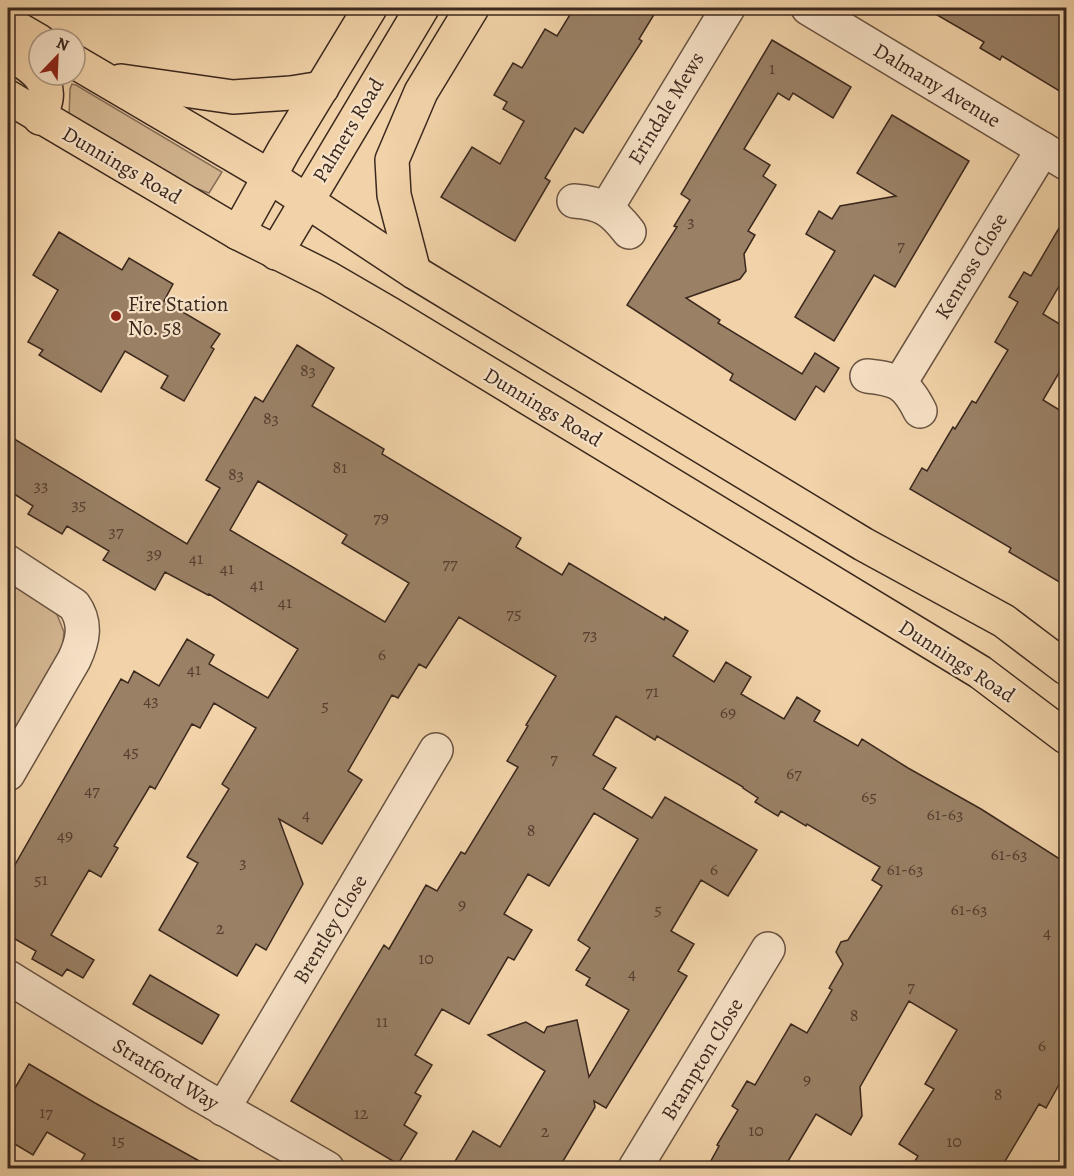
<svg xmlns="http://www.w3.org/2000/svg" width="1074" height="1176" viewBox="0 0 1074 1176" font-family="Alegreya,serif">
  <rect width="100%" height="100%" fill="#f2d3a9"/>
  <filter id="stains"><feTurbulence type="fractalNoise" baseFrequency=".00333" numOctaves="4"/><feColorMatrix values="0 0 0 0 .2 0 0 0 0 .09 0 0 0 0 .02 0 0 0 .5 -.17"/></filter>
  <radialGradient id="worn" r=".72"><stop offset=".6" stop-color="#630" stop-opacity="0"/><stop offset="1" stop-color="#630" stop-opacity=".3"/></radialGradient>
  <g fill="#d3b691" stroke="#876f58" stroke-width="1.5">
    <path d="M72 84 76 85 222 172 209 193 182 183 69 117 70 89Z"/>
    <path d="M8 577 56 612 64 632 62 654 8 748Z"/>
  </g>
  <g fill="#9a8166" stroke="#3b281e" stroke-width="1.5" fill-rule="evenodd">
    <path d="M574 8H658L639 39 642 41 583 133 575 128 545 178 550 181 515 241 441 197 472 147 500 164 524 121 503 109 507 102 494 95 513 63 522 68 545 29 557 36Z"/>
    <path d="M925 8H1050L1066 17V95L1002 56 1000 60 980 48 984 42Z"/>
    <path d="M772 40 851 87 833 118 793 93 789 100 778 93 744 149 770 165 763 176 776 185 748 231 755 235 744 254 746 271 740 279 686 298 720 320 718 323 802 374 815 353 839 368 824 392 816 386 795 420 730 380 733 374 627 305 677 227 674 226 690 200 681 194Z"/>
    <path d="M892 115 969 161 895 287 874 275 834 341 795 317 835 251 806 234 819 211 832 219 840 206 896 196 857 173Z"/>
    <path d="M1066 216V274L1043 314 1066 328V361L1043 400 1066 414V586L1009 552 1011 548 910 489 922 468 927 471 953 427 955 429 972 401 976 403 1008 350 995 342 1018 302 1009 297 1024 272 1031 276Z"/>
    <path d="M59 232 122 270 129 258 173 284 164 301 220 334 211 347 214 349 184 401 161 388 168 376 125 351 101 392 39 355 43 350 28 342 58 290 33 275Z"/>
    <path d="M297 345 334 368 312 406 384 449 382 454 521 538 516 547 562 575 569 563 664 620 665 617 688 631 673 656 714 682 726 662 751 677 741 694 784 719 797 697 820 711 814 721 858 746 862 739 908 768 981 809 1066 863V1072L1046 1108 1039 1104 1001 1168H911L918 1156 899 1144 934 1089 925 1084 957 1030 909 1001 860 1087 862 1116 851 1135 816 1114 784 1168H707L719 1146 717 1145 738 1110 732 1106 747 1081 755 1085 791 1024 807 1033 832 990 829 988 843 964 836 952 841 942 848 940 882 886 872 880 880 867 807 824 806 826 781 811 778 816 755 802 758 798 743 788V787L657 736 655 740 616 716 593 755 616 768 603 789 652 818 665 797 757 850 728 896 701 880 671 931 694 944 678 971 687 976 606 1108 594 1101 595 1107 559 1168H451L473 1131 500 1147 545 1071 488 1035 526 1022 544 1033 547 1027 577 1020 589 1077 629 1010 586 985 590 978 576 970 590 948 578 940 638 839 594 813 549 886 528 874 504 914 532 930 514 960 508 957 469 1024 442 1009 415 1055 432 1065 415 1093 421 1096 404 1125 417 1133 398 1164 291 1101 384 945 389 949 426 885 437 891 461 852 465 854 518 767 507 761 528 726 526 725 556 676 459 617 426 668 419 664 398 698 392 695 369 735 348 771 362 780 322 844 279 819 303 884 266 950 256 944 237 976 159 930 198 863 187 857 229 789 222 784 256 728 214 703 200 728 192 724 155 789 150 786 114 846 118 848 101 877 89 870 51 935 94 960 83 978 67 969 62 976 32 959 36 951 8 935V877L121 679 128 683 134 671 159 686 187 639 214 655 209 664 268 698 298 649 209 594 208 595 165 572 155 590 103 560 109 551 67 526 62 534 28 514 33 506 8 490V435L187 544 220 488 206 480 255 397 263 402ZM258 481 347 535 342 543 409 583 385 622 230 530Z"/>
    <path d="M150 975 219 1015 202 1044 133 1004Z"/>
    <path d="M29 1064 95 1103 212 1168H77L85 1154 47 1132 33 1155 8 1140V1100Z"/>
  </g>
  <g fill="none" stroke-linecap="round" stroke-linejoin="round">
    <defs>
      <g id="minor">
        <path d="M808 8 1066 163"/>
        <path d="M574 201C602 203 612 210 629 232"/>
        <path d="M606 209 728 8"/>
        <path d="M867 376C897 379 906 383 920 411"/>
        <path d="M900 383 1043 149"/>
        <path d="M8 562 74 605C87 623 83 641 74 660L8 774"/>
        <path d="M8 977 198 1094 327 1168"/>
        <path d="M223 1109 436 750"/>
        <path d="M635 1168 768 949"/>
      </g>
      <g id="major">
        <path d="M8 23 39 41"/>
        <path d="M8 52C24 63 50 75 46 99 45 105 42 112 40 118"/>
        <path d="M75 62 269 176 414 272 863 544 1004 621 1066 668"/>
        <path d="M121 81 233 97 291 93 322 88"/>
        <path d="M8 97 238 233 328 278 390 314 980 672 1066 737"/>
        <path d="M238 233 284 150 370 8"/>
        <path d="M276 253 422 8"/>
        <path d="M414 272 394 195 392 160 421 92 472 8"/>
      </g>
    </defs>
    <use href="#minor" stroke="#695341" stroke-width="36"/>
    <use href="#major" stroke="#3b281e" stroke-width="36"/>
    <use href="#minor" stroke="#f7e2c7" stroke-width="33"/>
    <use href="#major" stroke="#f2d3a9" stroke-width="33"/>
  </g>
  <circle fill="#8f2418" stroke="#f7e2c7" stroke-width="2" cx="116" cy="316" r="6"/>
  <g text-anchor="middle" dominant-baseline="central" stroke-width="4.5" stroke-linejoin="round" paint-order="stroke">
    <g font-size="18" fill="#533e30">
      <text x="772" y="68">1</text>
      <text x="691" y="221">3</text>
      <text x="901" y="245">7</text>
      <text x="308" y="370">83</text>
      <text x="271" y="418">83</text>
      <text x="340" y="467">81</text>
      <text x="236" y="474">83</text>
      <text x="41" y="485">33</text>
      <text x="79" y="504">35</text>
      <text x="381" y="517">79</text>
      <text x="116" y="531">37</text>
      <text x="154" y="553">39</text>
      <text x="196" y="558">41</text>
      <text x="450" y="563">77</text>
      <text x="227" y="568">41</text>
      <text x="257" y="584">41</text>
      <text x="285" y="602">41</text>
      <text x="514" y="613">75</text>
      <text x="590" y="634">73</text>
      <text x="382" y="654">6</text>
      <text x="194" y="669">41</text>
      <text x="652" y="691">71</text>
      <text x="151" y="700">43</text>
      <text x="325" y="705">5</text>
      <text x="728" y="712">69</text>
      <text x="131" y="751">45</text>
      <text x="554" y="758">7</text>
      <text x="794" y="773">67</text>
      <text x="92" y="790">47</text>
      <text x="869" y="796">65</text>
      <text x="306" y="814">4</text>
      <text x="945" y="814">61-63</text>
      <text x="531" y="830">8</text>
      <text x="65" y="835">49</text>
      <text x="1009" y="854">61-63</text>
      <text x="243" y="862">3</text>
      <text x="714" y="869">6</text>
      <text x="905" y="869">61-63</text>
      <text x="41" y="879">51</text>
      <text x="462" y="904">9</text>
      <text x="658" y="909">5</text>
      <text x="969" y="909">61-63</text>
      <text x="220" y="928">2</text>
      <text x="1047" y="932">4</text>
      <text x="426" y="958">10</text>
      <text x="632" y="973">4</text>
      <text x="911" y="986">7</text>
      <text x="854" y="1015">8</text>
      <text x="382" y="1021">11</text>
      <text x="1042" y="1045">6</text>
      <text x="807" y="1079">9</text>
      <text x="998" y="1094">8</text>
      <text x="46" y="1112">17</text>
      <text x="361" y="1113">12</text>
      <text x="756" y="1130">10</text>
      <text x="545" y="1131">2</text>
      <text x="118" y="1140">15</text>
      <text x="954" y="1141">10</text>
    </g>
    <g font-size="21" fill="#3b281e" stroke="#f7e2c7">
      <text transform="translate(937 85) rotate(31)">Dalmany Avenue</text>
      <text transform="translate(666 108) rotate(-59)">Erindale Mews</text>
      <text transform="translate(348 130) rotate(-59)">Palmers Road</text>
      <text transform="translate(122 165) rotate(30)">Dunnings Road</text>
      <text transform="translate(971 266) rotate(-59)">Kenross Close</text>
      <text transform="translate(543 407) rotate(31)">Dunnings Road</text>
      <text transform="translate(957 661) rotate(33)">Dunnings Road</text>
      <text transform="translate(330 929) rotate(-59)">Brentley Close</text>
      <text transform="translate(702 1059) rotate(-59)">Brampton Close</text>
      <text transform="translate(166 1074) rotate(31)">Stratford Way</text>
    </g>
    <g font-size="21" fill="#3b281e" stroke="#f7e2c7" text-anchor="start">
      <text x="128" y="304">Fire Station<tspan x="128" dy="24">No. 58</tspan></text>
    </g>
  </g>
  <rect width="1074" height="1176" fill="none" stroke="#f2d3a9" stroke-width="30"/>
  <rect x="9" y="9" width="1056" height="1158" fill="none" stroke="#3b281e" stroke-width="3"/>
  <rect x="15" y="15" width="1044" height="1146" fill="none" stroke="#3b281e" stroke-width="1.5"/>
  <g transform="translate(57 57) rotate(23)"><circle r="28" fill="#f7e2c7" stroke="#ac9883" stroke-width="1.5"/>
  <path d="M0-4.5L10 22L0 15L-10 22Z" fill="#8f2418"/>
  <text y="-9" font-size="16" font-weight="bold" text-anchor="middle" fill="#3b281e">N</text>
  </g>
  <rect width="100%" height="100%" filter="url(#stains)"/>
  <rect width="100%" height="100%" fill="url(#worn)"/>
</svg>
